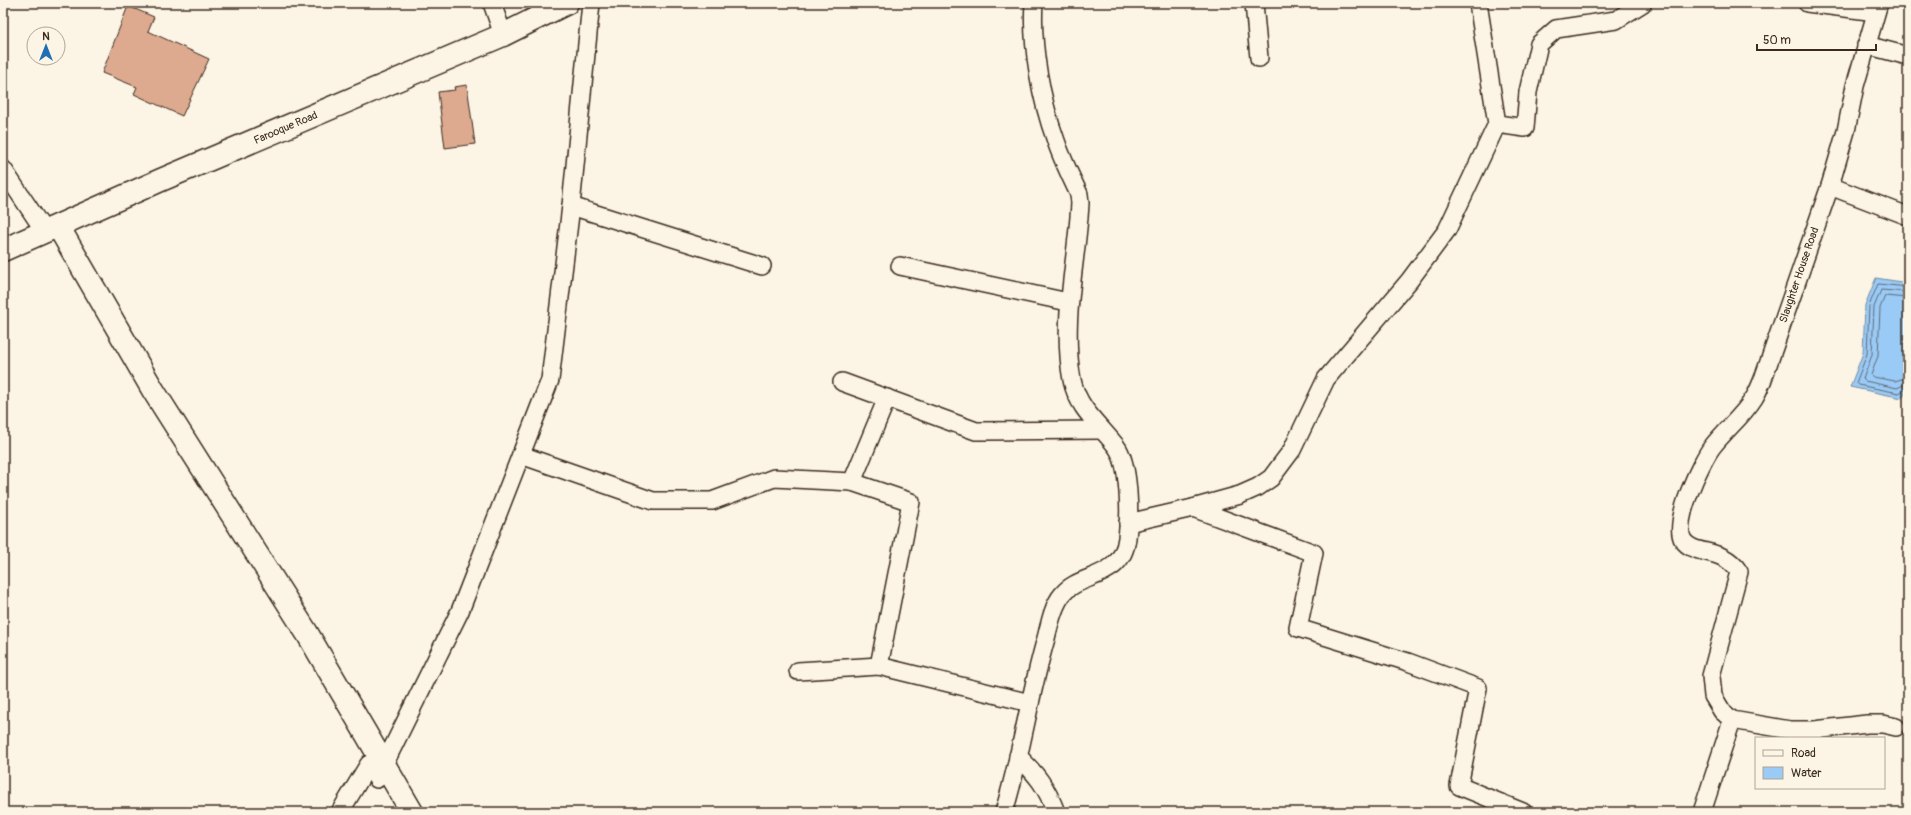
<svg xmlns="http://www.w3.org/2000/svg" width="1911" height="815" viewBox="0 0 1911 815" font-family="Pangolin,sans-serif">
  <rect width="100%" height="100%" fill="#fcf5e5"/>
  <filter id="ink" filterUnits="userSpaceOnUse"><feTurbulence type="fractalNoise" baseFrequency=".025" numOctaves="2"/><feDisplacementMap in="SourceGraphic" scale="8" xChannelSelector="R" yChannelSelector="G"/><feConvolveMatrix kernelMatrix="1 2 1 2 8 2 1 2 1" color-interpolation-filters="sRGB"/></filter>
  <g filter="url(#ink)">
    <path fill="#9acaf6" stroke="#748aa0" d="M1876 278 1908 283V390L1902 398 1850 387 1863 353 1865 305Z"/>
    <g fill="none" stroke-linecap="round" stroke-linejoin="round">
      <g stroke="#616a74" stroke-width="1">
        <path d="M1908 287 1878 284 1869 306 1867 354 1856 383 1858 385 1899 393 1908 388"/>
        <path d="M1908 292 1881 290 1874 307 1872 355 1863 379 1865 381 1897 388 1908 383"/>
        <path d="M1908 298 1885 296 1880 308 1878 356 1871 375 1873 377 1895 381 1908 377"/>
      </g>
    </g>
    <g fill="#ddaa90" stroke="#3b2a1e">
      <path d="M128 6 154 17 148 31 209 59 182 116 134 94 137 87 102 73Z"/>
      <path d="M467 85 475 144 445 148 438 92 455 90 454 87Z"/>
    </g>
    <g fill="none" stroke-linecap="round" stroke-linejoin="round">
      <defs>
        <g id="minor">
          <path d="M492 3 503 35"/>
          <path d="M1254 3 1259 58"/>
          <path d="M1807 3 1876 12"/>
          <path d="M1879 3 1855 86 1846 131 1830 186 1763 379C1760 386 1758 392 1754 398 1743 416 1725 430 1712 447 1701 462 1672 522 1683 540 1694 557 1723 546 1739 572L1711 676 1713 696 1722 711 1732 720 1790 730H1814L1867 724H1883L1896 727"/>
          <path d="M1866 45 1908 56"/>
          <path d="M1497 124 1525 128 1528 92 1539 44 1556 29 1616 20 1643 3"/>
          <path d="M3 169 45 232"/>
          <path d="M1830 186 1908 216"/>
          <path d="M571 206 762 266"/>
          <path d="M900 266 1068 302"/>
          <path d="M842 382 976 431 1102 430"/>
          <path d="M521 455 653 501H712L774 478 852 482 887 398"/>
          <path d="M852 482 911 502 879 666"/>
          <path d="M1193 508 1314 553 1298 628 1408 662 1478 688 1459 786 1523 812"/>
          <path d="M1128 523 1193 508 1240 495 1258 487 1271 478 1292 450 1326 379 1409 281 1447 230 1497 124 1478 3"/>
          <path d="M798 671 879 666 1030 703"/>
          <path d="M1018 756C1037 775 1046 786 1056 812"/>
          <path d="M377 779 460 611 550 380 571 206 591 3"/>
          <path d="M340 812 369 764"/>
          <path d="M1004 812C1021 756 1029 698 1045 642 1049 628 1052 607 1062 595 1079 572 1122 581 1127 538 1130 516 1130 464 1116 446 1099 424 1078 409 1072 380 1061 320 1077 262 1080 203L1079 194C1071 177 1062 159 1056 141 1041 100 1031 46 1034 3"/>
          <path d="M1702 812 1732 720"/>
        </g>
        <path id="tertiary" d="M58 226 153 390 307 633 412 812"/>
        <g id="secondary">
          <path id="s1" d="M3 250 161 180 503 35 567 3"/>
        </g>
      </defs>
      <use href="#minor" stroke="#3b2a1e" stroke-width="20"/>
      <use href="#tertiary" stroke="#3b2a1e" stroke-width="25"/>
      <use href="#secondary" stroke="#3b2a1e" stroke-width="25"/>
      <use href="#minor" stroke="#fcf5e5" stroke-width="17"/>
      <use href="#tertiary" stroke="#fcf5e5" stroke-width="22"/>
      <use href="#secondary" stroke="#fcf5e5" stroke-width="22"/>
    </g>
  </g>
  <g text-anchor="middle" dominant-baseline="central" stroke-width="3" stroke-linejoin="round" paint-order="stroke">
    <g font-size="11" fill="#3b2a1e" stroke="#fcf5e5">
      <text stroke="none"><textPath href="#s1" startOffset="308">Farooque Road</textPath></text>
      <text transform="translate(1799 275) rotate(-71)">Slaughter House Road</text>
    </g>
  </g>
  <rect width="1911" height="815" fill="none" stroke="#fcf5e5" stroke-width="16"/>
  <rect x="8" y="8" width="1895" height="799" fill="none" stroke="#3b2a1e" stroke-width="1.5" filter="url(#ink)"/>
  <rect x="1755" y="737" width="130" height="52" fill="#fcf5e5" stroke="#afa495"/>
  <rect x="1763" y="750" width="20" height="6" fill="#fcf5e5" stroke="#afa495"/>
  <text x="1791" y="757" font-size="12" fill="#3b2a1e">Road</text>
  <rect x="1763" y="767" width="20" height="12" fill="#9acaf6" stroke="#afa495"/>
  <text x="1791" y="777" font-size="12" fill="#3b2a1e">Water</text>
  <g transform="translate(46 46)"><circle r="19" fill="#fcf5e5" stroke="#afa495"/>
  <path d="M0-3L7 15L0 10L-7 15Z" fill="#1f6fb2"/>
  <text y="-6" font-size="11" font-weight="bold" text-anchor="middle" fill="#3b2a1e">N</text>
  </g>
  <path d="M1757 44v6h119v-6" fill="none" stroke="#3b2a1e" stroke-width="2"/>
  <text x="1763" y="44" font-size="12" fill="#3b2a1e" stroke="#fcf5e5" stroke-width="3" paint-order="stroke">50 m</text>
</svg>
